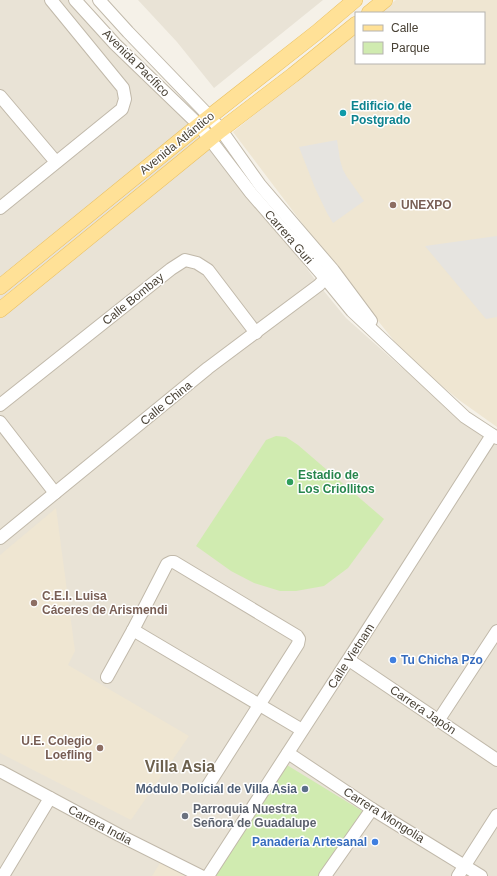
<svg xmlns="http://www.w3.org/2000/svg" width="497" height="876" viewBox="0 0 497 876" font-family="Helvetica,sans-serif">
  <rect width="100%" height="100%" fill="#f5f1e8"/>
  <g fill="#e9e3d6">
    <path d="M0 0H75L199 125 251 193 319 285 346 318 400 366 465 417 497 438V876H0Z"/>
    <path d="M138 0H323L214 88 177 42Z"/>
  </g>
  <g fill="#efe6d2">
    <path d="M396 0H497V427L459 400 407 357 343 277 233 132 356 32V63H484V13H380Z"/>
    <path d="M56 508 75 651 68 665 189 736 131 820 0 753V555Z"/>
    <path d="M163 858 201 876H152Z"/>
  </g>
  <g fill="#d0ebb0">
    <path d="M276 436 286 437 298 445 384 519 348 568 324 586 296 591H280L254 583 231 571 196 546 266 440Z"/>
    <path d="M282 762 367 814 322 876H211Z"/>
  </g>
  <g fill="#e6e4e0">
    <path d="M337 140 340 160 343 170 347 177 364 201 333 223 327 213 315 188 299 147Z"/>
    <path d="M497 236V317L486 319 425 246Z"/>
  </g>
  <g fill="none" stroke-linecap="round" stroke-linejoin="round">
    <defs>
      <g id="minor">
        <path d="M75 0 115 44 199 125 251 193 325 278 352 311 465 417 497 438"/>
        <path d="M99 0 128 32 209 116 221 130 260 185 333 270 371 321"/>
        <path d="M0 96 56 162"/>
        <path d="M0 208 122 109 125 99 123 88 51 0"/>
        <path d="M0 405 171 269 185 260 197 263 208 270 256 333"/>
        <path d="M0 422 55 493"/>
        <path d="M0 538 208 368 319 285 330 273"/>
        <path d="M133 630 302 730"/>
        <path d="M349 660 497 760"/>
        <path d="M107 677 133 630 167 564 171 562H174L297 636 299 639 298 644 207 787"/>
        <path d="M438 721 497 631"/>
        <path d="M288 753 372 809 481 876"/>
        <path d="M0 771 119 835 201 876"/>
        <path d="M3 876 50 798"/>
        <path d="M208 876C304 729 398 583 492 435"/>
        <path d="M325 876 372 809"/>
        <path d="M458 876 497 815"/>
      </g>
      <g id="major">
        <path d="M369 13 385 0"/>
        <path d="M0 287 199 125 316 33 355 0"/>
        <path d="M0 310 221 130 293 75 356 24"/>
      </g>
    </defs>
    <use href="#minor" stroke="#c1b9aa" stroke-width="14"/>
    <use href="#major" stroke="#eac062" stroke-width="16"/>
    <use href="#minor" stroke="#fff" stroke-width="12"/>
    <use href="#major" stroke="#ffe197" stroke-width="15"/>
  </g>
  <circle fill="#0f9aa8" stroke="#fff" stroke-width="1.5" cx="343" cy="113" r="4"/>
  <g fill="#8d6e63" stroke="#fff" stroke-width="1.5">
    <circle cx="393" cy="205" r="4"/>
    <circle cx="34" cy="603" r="4"/>
    <circle cx="100" cy="748" r="4"/>
  </g>
  <circle fill="#2e9e5b" stroke="#fff" stroke-width="1.5" cx="290" cy="482" r="4"/>
  <g fill="#3f7fe0" stroke="#fff" stroke-width="1.5">
    <circle cx="393" cy="660" r="4"/>
    <circle cx="375" cy="842" r="4"/>
  </g>
  <circle fill="#5c6f8a" stroke="#fff" stroke-width="1.5" cx="305" cy="789" r="4"/>
  <circle fill="#6b7280" stroke="#fff" stroke-width="1.5" cx="185" cy="816" r="4"/>
  <g text-anchor="middle" dominant-baseline="central" stroke-width="3" stroke-linejoin="round" paint-order="stroke">
    <g font-size="12" fill="#494236" stroke="#fff">
      <text transform="translate(136 63) rotate(45)">Avenida Pacífico</text>
      <text transform="translate(177 143) rotate(-39)">Avenida Atlántico</text>
      <text transform="translate(289 237) rotate(49)">Carrera Guri</text>
      <text transform="translate(133 299) rotate(-39)">Calle Bombay</text>
      <text transform="translate(166 403) rotate(-39)">Calle China</text>
      <text transform="translate(351 656) rotate(-57)">Calle Vietnam</text>
      <text transform="translate(423 710) rotate(34)">Carrera Japón</text>
      <text transform="translate(384 815) rotate(32)">Carrera Mongolia</text>
      <text transform="translate(100 825) rotate(28)">Carrera India</text>
    </g>
    <g font-size="12" font-weight="bold" fill="#0d838f" stroke="#fff" text-anchor="start">
      <text x="351" y="106">Edificio de<tspan x="351" dy="14">Postgrado</tspan></text>
    </g>
    <g font-size="12" font-weight="bold" fill="#785e54" stroke="#fff" text-anchor="start">
      <text x="401" y="205">UNEXPO</text>
      <text x="42" y="596">C.E.I. Luisa<tspan x="42" dy="14">Cáceres de Arismendi</tspan></text>
      <text x="92" y="741" text-anchor="end">U.E. Colegio<tspan x="92" dy="14">Loefling</tspan></text>
    </g>
    <g font-size="12" font-weight="bold" fill="#27864d" stroke="#fff" text-anchor="start">
      <text x="298" y="475">Estadio de<tspan x="298" dy="14">Los Criollitos</tspan></text>
    </g>
    <g font-size="12" font-weight="bold" fill="#366cbe" stroke="#fff" text-anchor="start">
      <text x="401" y="660">Tu Chicha Pzo</text>
      <text x="367" y="842" text-anchor="end">Panadería Artesanal</text>
    </g>
    <g font-size="12" font-weight="bold" fill="#4e5e75" stroke="#fff" text-anchor="end">
      <text x="297" y="789">Módulo Policial de Villa Asia</text>
    </g>
    <g font-size="12" font-weight="bold" fill="#5b616d" stroke="#fff" text-anchor="start">
      <text x="193" y="809">Parroquia Nuestra<tspan x="193" dy="14">Señora de Guadalupe</tspan></text>
    </g>
    <g font-size="16" font-weight="bold" fill="#6c604d" stroke="#fff">
      <text x="180" y="766">Villa Asia</text>
    </g>
  </g>
  <rect x="355" y="12" width="130" height="52" fill="#ffffff" stroke="#b6b3af"/>
  <rect x="363" y="25" width="20" height="6" fill="#ffe197" stroke="#b6b3af"/>
  <text x="391" y="32" font-size="12" fill="#494236">Calle</text>
  <rect x="363" y="42" width="20" height="12" fill="#d0ebb0" stroke="#b6b3af"/>
  <text x="391" y="52" font-size="12" fill="#494236">Parque</text>
</svg>
